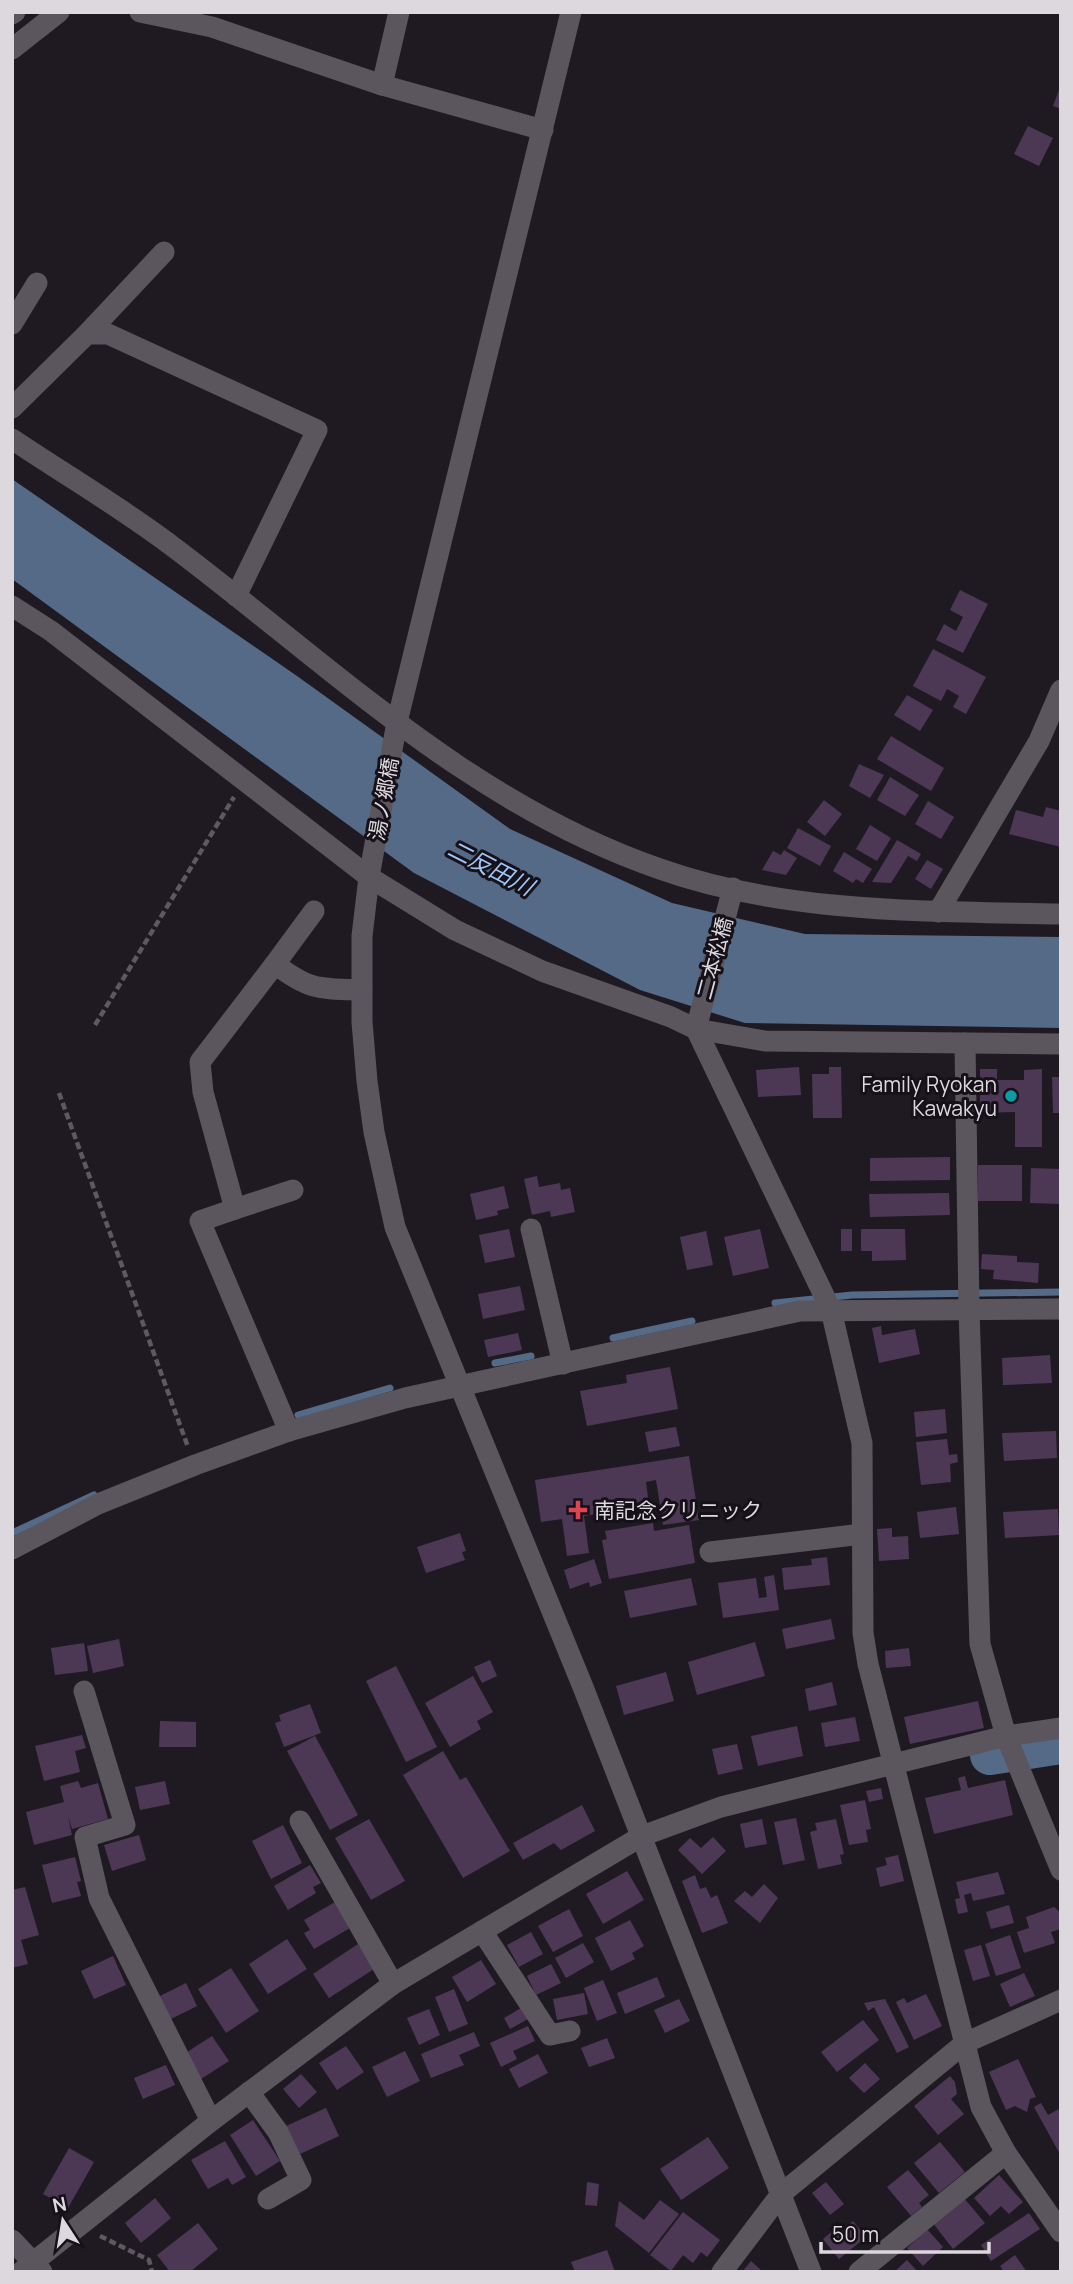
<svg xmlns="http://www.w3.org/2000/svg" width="1073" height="2284" viewBox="0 0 1073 2284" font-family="Manrope,'Noto Sans JP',sans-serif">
  <rect width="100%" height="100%" fill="#1f1a22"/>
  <path fill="#546a87" d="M12 479 297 676 510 829 672 903 805 934 1061 937V1028L745 1023 640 990 414 873 12 579Z"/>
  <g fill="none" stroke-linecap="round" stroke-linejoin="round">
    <g stroke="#546a87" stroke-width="7">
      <path d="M775 1303 852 1295 1061 1292"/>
      <path d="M613 1338 692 1321"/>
      <path d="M495 1363 531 1356"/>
      <path d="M298 1415 390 1388"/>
      <path d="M12 1533 94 1495"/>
    </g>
    <path stroke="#546a87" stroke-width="40" d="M990 1755 1061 1744"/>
  </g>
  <g fill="#4c3855">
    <path d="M1061 85V109L1053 106Z"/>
    <path d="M1028 126 1053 138 1039 166 1014 154Z"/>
    <path d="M960 590 988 604 963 653 936 640 944 624 956 631 963 617 950 610Z"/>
    <path d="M933 649 986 677 966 714 953 707 959 696 947 689 941 701 913 686Z"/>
    <path d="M907 695 933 710 920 731 894 715Z"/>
    <path d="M891 736 944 768 931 791 877 759Z"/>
    <path d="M859 764 884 775 870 798 849 786Z"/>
    <path d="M890 777 919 795 905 816 877 800Z"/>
    <path d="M824 800 842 814 825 836 807 822Z"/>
    <path d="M928 801 954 817 941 839 915 824Z"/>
    <path d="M1046 807 1061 811V847L1009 834 1016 810 1043 817Z"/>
    <path d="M870 825 891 838 877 861 856 849Z"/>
    <path d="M798 828 831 846 820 866 787 848Z"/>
    <path d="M897 840 921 854 917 861 908 856 891 883 872 882Z"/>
    <path d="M784 850 797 858 786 875 762 870 773 851 781 855Z"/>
    <path d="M844 852 872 869 863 883 856 879 853 883 833 871Z"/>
    <path d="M927 860 943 869 931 889 915 879Z"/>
    <path d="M799 1067 801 1095 758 1097 756 1070Z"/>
    <path d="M829 1067H841L842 1118H813L812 1074H829Z"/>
    <path d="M980 1069H997V1080H1024V1070L1042 1069V1147H1015V1112L980 1113Z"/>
    <path d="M1052 1077H1061V1113H1053Z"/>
    <path d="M950 1157V1180L870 1181V1158Z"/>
    <rect x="978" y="1165" width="44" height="36"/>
    <path d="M1031 1168 1061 1169V1204L1030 1203Z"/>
    <path d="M537 1176 539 1187 560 1183 561 1190 570 1188 575 1212 551 1217 550 1211 532 1215 524 1179Z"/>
    <path d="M504 1186 509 1208 497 1211 498 1215 476 1220 470 1194Z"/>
    <path d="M949 1193 950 1215 870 1217 869 1194Z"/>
    <path d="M509 1229 515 1257 485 1263 479 1235Z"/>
    <path d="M760 1229 769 1268 733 1276 724 1237Z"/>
    <rect x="841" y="1229" width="11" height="22"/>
    <path d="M861 1229H905L906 1260 872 1261V1251H861Z"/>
    <path d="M706 1231 713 1265 687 1270 680 1237Z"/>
    <path d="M982 1254 1017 1256V1262L1039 1263 1038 1283 993 1279 994 1270 981 1269Z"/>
    <path d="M520 1286 525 1310 483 1319 478 1294Z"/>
    <path d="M881 1326 882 1335 915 1329 920 1354 879 1363 872 1328Z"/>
    <path d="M518 1333 522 1350 488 1357 484 1340Z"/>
    <path d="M1050 1355 1052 1383 1003 1385 1002 1358Z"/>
    <path d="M670 1367 678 1409 587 1426 580 1391 627 1383 626 1375Z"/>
    <path d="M945 1409 947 1433 916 1437 914 1412Z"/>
    <path d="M676 1427 680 1446 649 1452 645 1432Z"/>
    <path d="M1056 1431 1057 1458 1004 1461 1002 1433Z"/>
    <path d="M947 1439 949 1455 957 1454 958 1462 950 1464 951 1482 921 1485 916 1442Z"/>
    <path d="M689 1456 699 1520 663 1525 656 1480 646 1482 649 1505 584 1516 589 1553 567 1556 562 1519 541 1522 535 1480Z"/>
    <path d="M956 1507 959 1534 920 1538 917 1512Z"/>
    <path d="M1058 1509 1059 1535 1005 1538 1003 1512Z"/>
    <path d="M653 1523 654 1531 689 1525 695 1563 609 1579 602 1540 607 1539 605 1531Z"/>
    <path d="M892 1528V1537L908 1536 909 1559 879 1561 877 1529Z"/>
    <path d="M460 1533 466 1551 462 1552 465 1560 426 1573 417 1547Z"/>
    <path d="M827 1557 830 1585 784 1590 782 1568 812 1565 811 1559Z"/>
    <path d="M594 1559 602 1583 590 1587 589 1582 570 1589 564 1570Z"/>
    <path d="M774 1575 779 1610 723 1618 718 1583 756 1578 759 1598 767 1597 764 1577Z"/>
    <path d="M691 1578 697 1605 630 1618 624 1591Z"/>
    <path d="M831 1619 835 1639 786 1649 782 1629Z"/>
    <path d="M119 1639 124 1666 93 1673 87 1646Z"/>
    <path d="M755 1642 765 1676 697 1695 688 1662Z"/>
    <path d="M84 1643 88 1671 55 1675 51 1648Z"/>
    <path d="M909 1648 911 1666 886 1668 885 1651Z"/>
    <path d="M490 1660 497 1676 482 1683 474 1667Z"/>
    <path d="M396 1666 437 1747 406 1762 366 1681Z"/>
    <path d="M666 1672 674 1701 624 1715 616 1686Z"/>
    <path d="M473 1676 493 1712 477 1721 481 1729 450 1747 425 1703Z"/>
    <path d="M832 1682 837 1705 809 1711 805 1689Z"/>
    <path d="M978 1701 984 1728 910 1744 904 1717Z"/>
    <path d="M310 1704 321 1733 284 1747 275 1723 281 1721 279 1715Z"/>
    <path d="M855 1717 860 1741 825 1747 821 1723Z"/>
    <path d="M160 1721 196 1722V1747H159Z"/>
    <path d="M797 1726 803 1756 758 1766 751 1736Z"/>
    <path d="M82 1735 86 1748 75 1751 80 1772 44 1781 35 1746Z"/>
    <path d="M315 1736 358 1815 330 1830 287 1751Z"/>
    <path d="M737 1744 743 1769 718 1775 712 1749Z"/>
    <path d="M443 1751 460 1780 466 1777 510 1851 463 1878 403 1775Z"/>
    <path d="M965 1776 968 1788 1005 1780 1013 1815 934 1834 925 1798 961 1790 958 1778Z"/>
    <path d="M78 1781 81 1788 98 1783 108 1819 72 1829 68 1817 72 1835 34 1845 26 1812 64 1802 60 1786Z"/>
    <path d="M165 1781 170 1804 140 1810 135 1787Z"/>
    <path d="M881 1788 883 1799 869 1802 866 1791Z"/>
    <path d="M865 1800 871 1829 866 1830 868 1842 849 1845 840 1805Z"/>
    <path d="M582 1805 595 1831 561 1850 554 1843 523 1860 513 1843Z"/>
    <path d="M796 1818 805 1860 783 1865 774 1822Z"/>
    <path d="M369 1819 405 1881 371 1900 335 1838Z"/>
    <path d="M762 1819 767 1844 745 1848 740 1824Z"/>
    <path d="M836 1819 844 1854 840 1855 842 1864 818 1869 810 1832 817 1830 815 1823Z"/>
    <path d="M283 1825 302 1863 271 1879 252 1841Z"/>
    <path d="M139 1835 146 1860 112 1871 104 1845Z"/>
    <path d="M713 1837 726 1851 702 1874 678 1850 690 1838 701 1848Z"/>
    <path d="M898 1855 904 1881 880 1887 876 1868 887 1865 885 1858Z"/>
    <path d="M75 1857 81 1881 77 1882 81 1896 52 1903 42 1865Z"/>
    <path d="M310 1865 321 1883 313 1887 316 1893 288 1910 274 1886Z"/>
    <path d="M627 1871 644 1900 603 1924 586 1894Z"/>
    <path d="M998 1872 1005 1894 973 1901 971 1893 964 1895 968 1912 958 1914 955 1899 960 1898 956 1882Z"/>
    <path d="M695 1875 700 1889 706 1887 711 1898 717 1895 728 1923 702 1933 682 1881Z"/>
    <path d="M764 1884 778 1898 760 1923 734 1901 745 1891 752 1897Z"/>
    <path d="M25 1887 39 1935 21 1940 28 1964 12 1968V1890Z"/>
    <path d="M335 1902 350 1928 314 1949 304 1933 310 1930 304 1920Z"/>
    <path d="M1009 1905 1014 1923 991 1929 986 1912Z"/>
    <path d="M1054 1907 1061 1913V1929L1051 1932 1055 1943 1024 1953 1017 1932 1029 1928 1026 1917Z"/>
    <path d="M569 1909 583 1936 553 1952 538 1926Z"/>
    <path d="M630 1920 644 1946 632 1953 635 1959 611 1971 595 1938Z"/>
    <path d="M531 1932 543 1954 519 1967 507 1945Z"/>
    <path d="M1010 1935 1021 1968 996 1976 985 1944Z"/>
    <path d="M287 1939 307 1969 268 1994 249 1964Z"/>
    <path d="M583 1943 594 1962 566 1978 555 1958Z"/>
    <path d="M358 1944 374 1969 329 1998 313 1974Z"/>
    <path d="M981 1945 990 1976 973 1981 964 1950Z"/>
    <path d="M113 1956 126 1985 94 1999 81 1971Z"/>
    <path d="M481 1960 496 1984 467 2002 452 1977Z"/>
    <path d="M551 1964 561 1983 536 1995 527 1976Z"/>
    <path d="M231 1968 259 2011 226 2033 198 1989Z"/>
    <path d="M1024 1973 1035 1996 1010 2007 1000 1984Z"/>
    <path d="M657 1977 665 1997 625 2014 617 1993Z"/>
    <path d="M603 1980 617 2013 597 2021 584 1988Z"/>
    <path d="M186 1983 197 2006 169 2020 158 1997Z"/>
    <path d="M454 1989 468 2024 449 2032 435 1997Z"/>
    <path d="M584 1993 588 2014 557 2020 553 1999Z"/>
    <path d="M926 1994 942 2026 914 2040 896 2002 904 1998 907 2003Z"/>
    <path d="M679 1999 690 2021 665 2033 654 2010Z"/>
    <path d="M885 1999 909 2047 897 2053 874 2007 868 2011 864 2003Z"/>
    <path d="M521 2008 528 2019 510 2029 504 2018Z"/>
    <path d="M429 2009 440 2035 419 2045 407 2018Z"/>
    <path d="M863 2020 879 2040 837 2072 821 2052Z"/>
    <path d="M528 2026 535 2041 513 2051 517 2059 501 2067 490 2043Z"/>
    <path d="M474 2032 480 2046 459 2055 464 2065 431 2078 421 2054Z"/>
    <path d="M212 2036 229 2061 201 2079 184 2054Z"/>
    <path d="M607 2038 615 2058 589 2067 581 2048Z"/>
    <path d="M346 2046 364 2072 337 2090 319 2063Z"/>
    <path d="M405 2051 420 2081 387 2097 372 2067Z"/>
    <path d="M538 2054 548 2073 519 2088 509 2069Z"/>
    <path d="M1018 2059 1036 2097 1030 2099 1027 2112 1015 2106 1006 2110 989 2072Z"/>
    <path d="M865 2063 880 2079 864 2093 849 2078Z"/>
    <path d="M166 2065 175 2085 143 2099 134 2078Z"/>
    <path d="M301 2074 317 2092 299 2108 283 2089Z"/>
    <path d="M950 2076 955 2082 957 2094 951 2099 964 2114 938 2135 914 2106Z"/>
    <path d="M1041 2103 1048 2115 1061 2108V2156L1034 2107Z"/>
    <path d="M326 2108 339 2136 300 2154 286 2126Z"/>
    <path d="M253 2120 280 2161 256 2176 230 2135Z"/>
    <path d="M708 2137 729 2168 681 2200 660 2169Z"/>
    <path d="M225 2141 246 2177 232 2185 228 2178 208 2189 191 2160Z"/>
    <path d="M940 2142 965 2172 939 2193 914 2163Z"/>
    <path d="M69 2148 94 2162 68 2208 43 2194Z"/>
    <path d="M908 2170 929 2195 919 2203 922 2207 911 2216 887 2187Z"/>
    <path d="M999 2175 1023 2202 1009 2214 1001 2206 990 2216 974 2198Z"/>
    <path d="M587 2182 599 2184 597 2206 585 2205Z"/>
    <path d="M826 2182 844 2204 830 2215 812 2193Z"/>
    <path d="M963 2197 985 2223 953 2249 932 2222Z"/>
    <path d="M155 2198 171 2218 141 2243 125 2223Z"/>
    <path d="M660 2200 679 2214 649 2253 615 2226 619 2201 644 2220Z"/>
    <path d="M683 2212 720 2240 707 2257 701 2252 693 2263 683 2255 671 2271 650 2255Z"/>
    <path d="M1029 2213 1040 2229 991 2261 981 2245Z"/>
    <path d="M853 2221 866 2237 839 2259 823 2239 840 2225 843 2229Z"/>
    <path d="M198 2223 218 2249 190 2272H170L157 2255Z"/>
    <path d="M927 2229 943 2247 923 2266 907 2248Z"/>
    <path d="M607 2250 615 2272H575L571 2262Z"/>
    <path d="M1015 2255 1027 2272H1004L1000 2266Z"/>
    <path d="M907 2260 918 2272H894Z"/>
    <path d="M751 2261 763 2272H742Z"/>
  </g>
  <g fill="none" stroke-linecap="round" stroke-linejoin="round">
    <g stroke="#5e5961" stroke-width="4.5" stroke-dasharray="7 3.5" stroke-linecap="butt">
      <path d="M95 1025 234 797"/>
      <path d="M59 1093 188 1447"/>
      <path d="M100 2236 149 2260 152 2272"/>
    </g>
    <g stroke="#5b555e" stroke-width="21">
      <path d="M140 12 212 27 382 85 543 130"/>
      <path d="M571 12 397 722 369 877 362 936V1022L367 1081 374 1132 395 1227 583 1687 811 2272"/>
      <path d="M12 14 15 12"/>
      <path d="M12 49 59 12"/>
      <path d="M382 85 399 12"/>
      <path d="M12 324 37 283"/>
      <path d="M87 334 164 252"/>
      <path d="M12 408 87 334H108L317 430 236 596"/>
      <path d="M12 439C67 476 124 509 176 549 332 667 471 804 660 869 787 914 928 911 1061 914"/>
      <path d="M12 606 51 631 369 877 455 930 542 971 671 1017 696 1029 765 1041 1061 1044"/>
      <path d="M314 911 275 964C309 990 319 989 361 990"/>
      <path d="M938 912 1039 741 1061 690"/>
      <path d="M275 964 200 1062 203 1092 235 1209 293 1190"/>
      <path d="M696 1029 831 1310 862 1443 863 1633 868 1664 981 2107 1006 2153 1061 2232"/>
      <path d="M696 1029 733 888"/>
      <path d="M965 1043 969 1310 980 1644 1006 1736 1061 1870"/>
      <path d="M235 1209 200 1221 289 1431"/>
      <path d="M531 1229 563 1364"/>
      <path d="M12 1549 98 1504 195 1465 289 1431 405 1398 800 1311 1061 1309"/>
      <path d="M710 1552 862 1534"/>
      <path d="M84 1691 125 1825 85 1837 99 1898 211 2121"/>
      <path d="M300 1821 393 1984"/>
      <path d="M482 1931 550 2035 570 2031"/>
      <path d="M249 2092 278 2132 301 2180 268 2199"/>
      <path d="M12 2240 42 2272"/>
      <path d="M21 2272 211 2121 393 1984 642 1836 721 1807 1006 1736 1061 1728"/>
      <path d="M722 2272 781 2194 965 2043 1061 2000"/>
      <path d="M859 2272 1006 2153"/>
    </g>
  </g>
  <circle fill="#0f9aa8" stroke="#161118" stroke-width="2.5" cx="1011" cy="1096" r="7"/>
  <path fill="#e0444e" stroke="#161118" stroke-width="2.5" d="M574.5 1499.5h7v7h7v7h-7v7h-7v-7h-7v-7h7z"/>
  <g text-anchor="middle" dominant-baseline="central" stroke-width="6" stroke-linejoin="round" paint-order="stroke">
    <g font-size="21" fill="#dcd8de" stroke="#161118">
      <text transform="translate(383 799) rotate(-80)">湯ノ郷橋</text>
      <text transform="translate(714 958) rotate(-75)">二本松橋</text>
    </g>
    <g font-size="21" fill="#dcd8de" stroke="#161118" text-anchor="end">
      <text x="997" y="1084">Family Ryokan<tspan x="997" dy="24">Kawakyu</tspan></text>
      <text x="594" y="1510" text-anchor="start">南記念クリニック</text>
    </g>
    <g font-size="23" font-style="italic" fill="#9fc5f9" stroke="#161118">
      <text transform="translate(491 867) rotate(27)">二反田川</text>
    </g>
  </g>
  <rect width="1073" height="2284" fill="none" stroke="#dcd8de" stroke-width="28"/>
  <g transform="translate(63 2221) rotate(348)" stroke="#161118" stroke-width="5" paint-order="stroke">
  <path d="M0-5L12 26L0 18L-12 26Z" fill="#dcd8de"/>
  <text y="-10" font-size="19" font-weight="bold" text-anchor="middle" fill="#dcd8de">N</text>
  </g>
  <path d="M821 2242v10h168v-10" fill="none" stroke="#dcd8de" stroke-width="3.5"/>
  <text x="832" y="2242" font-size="21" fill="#dcd8de" stroke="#161118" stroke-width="5" paint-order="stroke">50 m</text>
</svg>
